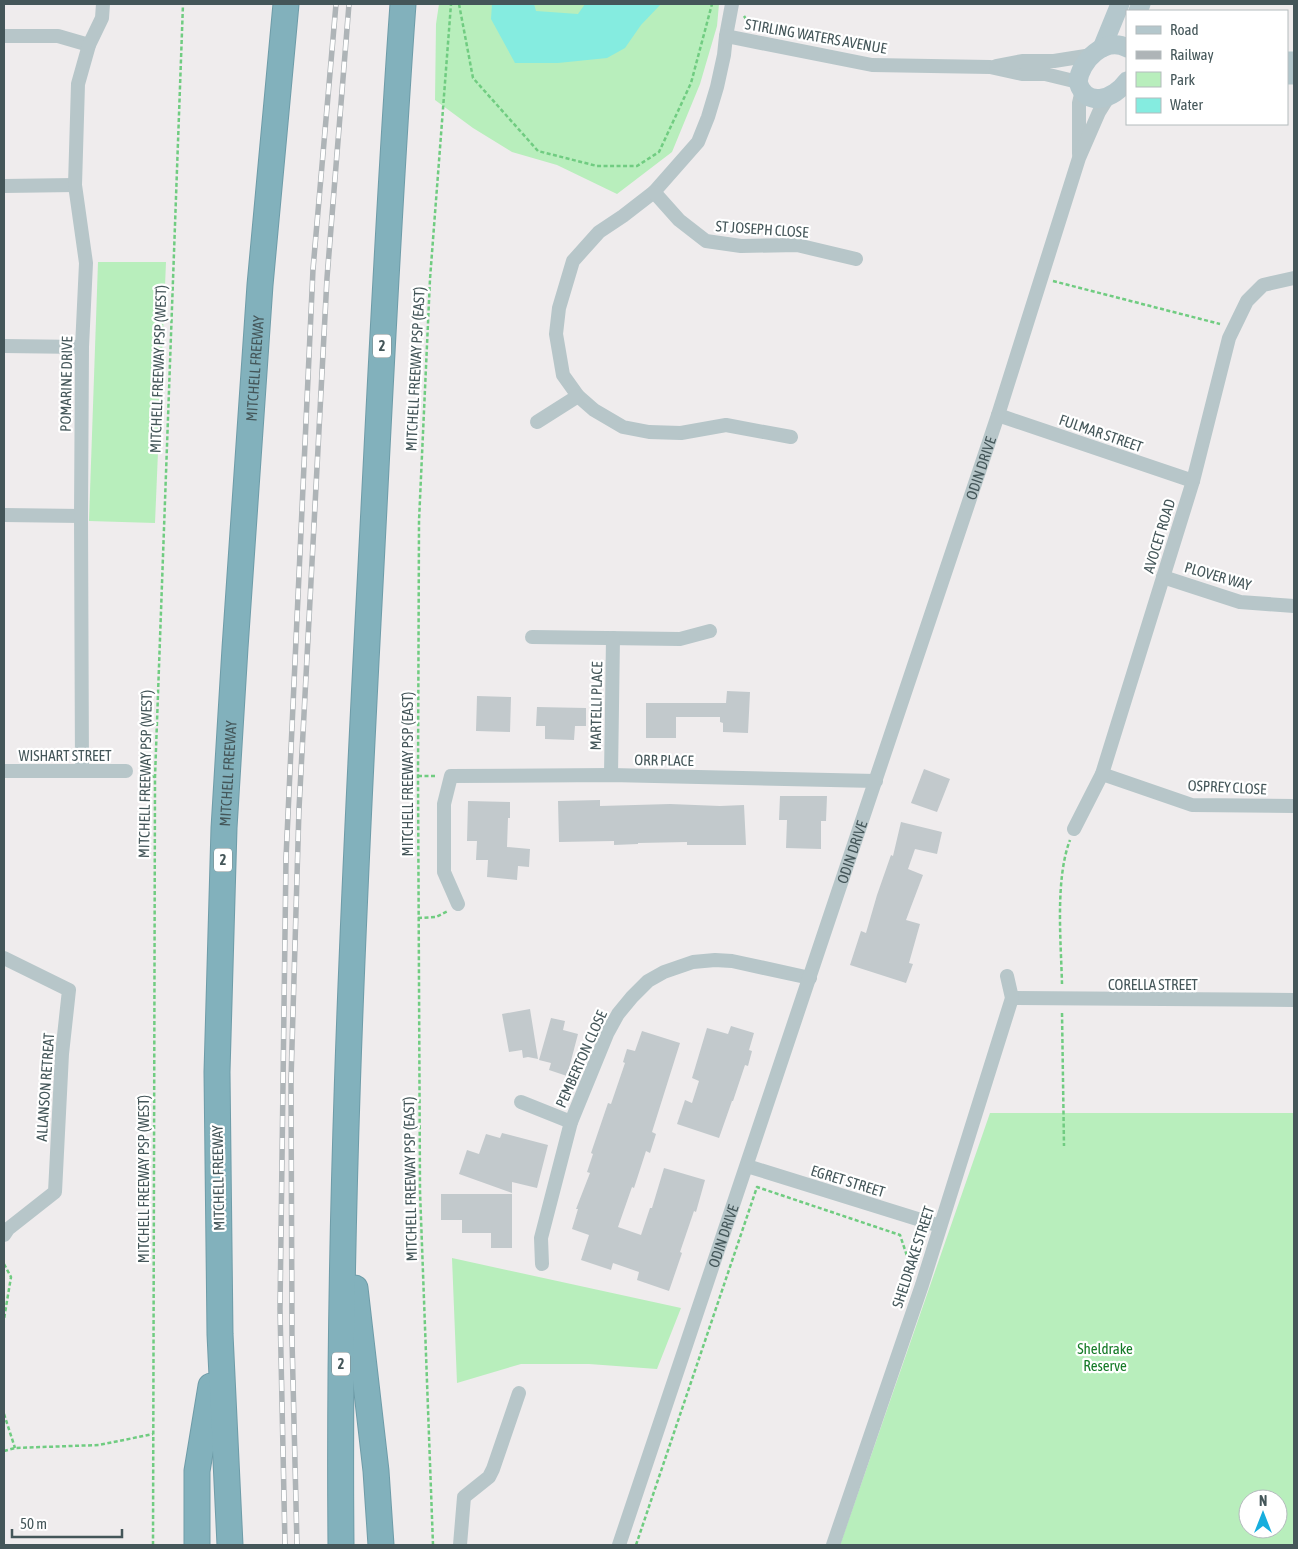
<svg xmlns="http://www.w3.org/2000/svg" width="1298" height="1549" viewBox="0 0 1298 1549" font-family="'Asap Condensed',sans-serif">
  <rect width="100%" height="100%" fill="#efeced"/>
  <g fill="#b8eebc" fill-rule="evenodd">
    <path d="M439 4H719L717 26 700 84 672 152 617 194 557 165 512 152 473 128 435 100 436 24Z"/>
    <path d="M98 262H166L155 523 89 521Z"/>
    <path d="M990 1113H1294V1545H840ZM1248 1499H1278V1529H1248Z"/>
    <path d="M452 1258 681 1308 657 1369 589 1364H521L457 1383Z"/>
  </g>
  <path fill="#85ece0" d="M492 4H534L536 11 578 14 585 4H661L641 25 625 48 607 58 558 63H515L491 19Z"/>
  <g fill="#c2c9cc">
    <path d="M727 691 750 692 748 733 723 732V723L720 722V717H676V738H646V703H726Z"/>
    <path d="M477 696 511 697 510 732 476 731Z"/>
    <path d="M537 707 586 708V726H575L574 740 545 739V726H536Z"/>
    <path d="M924 769 950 779 937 812 911 803Z"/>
    <path d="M780 796H827L826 821H821V849L786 848 787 820H779Z"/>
    <path d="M600 800V806L670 804 720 806 744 805 746 845H687V842L638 843V844L614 845V841L559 842 558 801Z"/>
    <path d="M468 801 510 802V818H508L507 847 530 849 529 867 518 866 517 880 487 877 488 860H476L477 841H467Z"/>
    <path d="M901 822 942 832 937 854 915 849 908 869 923 875 906 920 920 924 909 963 913 964 906 983 850 965 861 931 866 933 877 895 891 855 893 856Z"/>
    <path d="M530 1009 538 1059 528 1057 523 1058 522 1050 509 1052 502 1014Z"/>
    <path d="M551 1018 565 1021 563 1030 578 1034 567 1076 549 1070 551 1063 539 1060Z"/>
    <path d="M731 1026 754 1033 749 1050 752 1051 748 1066 745 1065 733 1101H732L719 1138 677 1124 685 1100 692 1103 699 1081 692 1078 707 1028 728 1034Z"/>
    <path d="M642 1031 680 1043 652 1132 656 1134 650 1153 646 1151 634 1188 632 1187 618 1227 641 1235 650 1208H652L664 1168 705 1180 696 1212 694 1211 680 1252 682 1253 669 1291 637 1280 639 1272 613 1263 611 1270 581 1260 589 1235 572 1229 578 1209H576L590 1173 587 1172 593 1154 591 1153 608 1103 611 1104 625 1063 623 1062 627 1049 635 1051Z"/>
    <path d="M502 1133 548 1145 537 1188 512 1182V1193L459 1174 467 1150 479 1154 486 1134 500 1138Z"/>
    <path d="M441 1194H512V1248H491V1233H462V1220H441Z"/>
  </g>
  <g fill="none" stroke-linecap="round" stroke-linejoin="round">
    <defs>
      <g id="highway">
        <path d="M355 1288 376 1471 381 1545"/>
        <path d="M197 1545V1471L211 1386"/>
        <path id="s2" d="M230 1545 220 1334 217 1072 224 828 235 648 260 285 286 4"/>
        <path d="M341 1545C338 1238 352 930 368 623 379 417 388 210 403 4"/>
      </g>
    </defs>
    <use href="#highway" stroke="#6e9ca8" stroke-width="27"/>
    <g stroke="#70cc81" stroke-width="2.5" stroke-dasharray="4 2.5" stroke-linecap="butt">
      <path d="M459 4 473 78 538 151 597 166H637L659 152 691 83 712 4"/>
      <path d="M744 16 750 25 754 26"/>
      <path d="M1053 281 1220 324"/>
      <path d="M139 774 155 777"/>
      <path d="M418 776H437"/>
      <path d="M418 918 436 917 448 911"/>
      <path d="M1062 984C1061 942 1055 879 1070 840"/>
      <path d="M1062 1013 1064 1146"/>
      <path d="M4 1264 11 1277 4 1319"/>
      <path d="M4 1414 15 1448"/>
      <path d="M4 1451 15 1448 99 1445 153 1434"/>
      <path d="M153 1545 155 777 183 4"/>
      <path d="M433 1545 420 1191 418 776 419 521 430 279 451 4"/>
      <path d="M636 1545 757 1187 900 1235 909 1262 904 1278 909 1280"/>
    </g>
    <g stroke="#b7c6c9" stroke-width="14">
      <path d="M732 4 726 36 724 55 717 87 708 117 698 142 654 192 623 216 599 232 573 261 559 308 556 334 563 375 578 396 594 410 623 427 649 432 681 433 726 425 791 437"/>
      <path d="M4 36H58L89 45"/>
      <path d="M726 36 872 65 990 67 1022 74H1045L1078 82"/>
      <path d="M996 66 1022 61H1054L1092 55"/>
      <path d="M1079 154V103L1082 90"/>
      <path d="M4 186 75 185"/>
      <path d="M654 192 679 220 706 241 741 246 797 245 856 259"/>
      <path d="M4 346 82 347"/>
      <path d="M998 415 1193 481"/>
      <path d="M537 422 578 396"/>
      <path d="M4 515 81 516"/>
      <path d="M1163 577 1240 602 1294 606"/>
      <path d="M532 637 680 639 710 631"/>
      <path d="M82 770 81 516 82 347 86 263 75 185 78 84 89 45 102 18 103 4"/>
      <path d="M4 771H126"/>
      <path d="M1102 774 1192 805 1294 806"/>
      <path d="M611 775 613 638"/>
      <path d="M1074 829 1102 774 1193 481 1229 338 1247 301 1263 285 1294 278"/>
      <path d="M458 904 444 872V804L451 776 611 775 876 781"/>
      <path d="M4 958 69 990 62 1054 55 1192 8 1229 4 1235"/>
      <path d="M1012 998 1294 1000"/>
      <path d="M521 1102 571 1122"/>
      <path d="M747 1166 940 1226"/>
      <path d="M542 1264 541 1238 571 1122 607 1034 618 1014 632 997 648 981 664 972 693 962 715 960 732 961 810 978"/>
      <path d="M460 1545 464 1497 489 1477 493 1469 519 1393"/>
      <path id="s1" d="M619 1545 998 415 1079 158 1099 112 1109 96"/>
      <path d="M833 1545 922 1285 1012 998 1007 976"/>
    </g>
    <g stroke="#b4c7cc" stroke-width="19">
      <path d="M1138 11 1141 4"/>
      <path d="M1102 48 1120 4"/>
      <path d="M1127 48C1105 36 1080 61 1078 82 1086 109 1114 99 1127 81"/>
      <path d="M1287 61H1294"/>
      <path d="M1287 75H1294"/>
    </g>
    <use href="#highway" stroke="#82b1bc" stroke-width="25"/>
    <defs>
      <g id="rail">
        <path d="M285 1545 280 1309 286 858 313 269 336 4"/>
        <path d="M297 1545 292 1340 291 1080 299 809 327 278 349 4"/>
      </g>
    </defs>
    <use href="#rail" stroke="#aeb4b7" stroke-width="5.5"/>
    <use href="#rail" stroke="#fff" stroke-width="4" stroke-dasharray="11" stroke-linecap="butt"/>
  </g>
  <g text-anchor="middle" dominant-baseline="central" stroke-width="4.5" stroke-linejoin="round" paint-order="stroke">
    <g fill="#fff" stroke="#7c898b" stroke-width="1">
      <rect x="373" y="334.5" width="18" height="23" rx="4"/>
      <rect x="214" y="848.5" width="18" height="23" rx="4"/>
      <rect x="332" y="1352.5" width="18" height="23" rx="4"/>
    </g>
    <g font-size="14" font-weight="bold" fill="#445659">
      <text x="382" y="346">2</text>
      <text x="223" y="860">2</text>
      <text x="341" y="1364">2</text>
    </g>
    <g font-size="15" fill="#445659" stroke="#fff">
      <text transform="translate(816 36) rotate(10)">STIRLING WATERS AVENUE</text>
      <text transform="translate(762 229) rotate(4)">ST JOSEPH CLOSE</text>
      <text transform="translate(158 369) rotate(-88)">MITCHELL FREEWAY PSP (WEST)</text>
      <text stroke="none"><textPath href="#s2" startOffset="1178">MITCHELL FREEWAY</textPath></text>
      <text transform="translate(415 369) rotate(-87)">MITCHELL FREEWAY PSP (EAST)</text>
      <text transform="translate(66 384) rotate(-89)">POMARINE DRIVE</text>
      <text transform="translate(1101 433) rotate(19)">FULMAR STREET</text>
      <text stroke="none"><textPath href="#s1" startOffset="1136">ODIN DRIVE</textPath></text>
      <text transform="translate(1159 536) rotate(-73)">AVOCET ROAD</text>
      <text transform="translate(1218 576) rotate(16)">PLOVER WAY</text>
      <text transform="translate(596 706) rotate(-89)">MARTELLI PLACE</text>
      <text x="65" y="755">WISHART STREET</text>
      <text transform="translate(664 760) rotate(1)">ORR PLACE</text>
      <text transform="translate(145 774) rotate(-89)">MITCHELL FREEWAY PSP (WEST)</text>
      <text stroke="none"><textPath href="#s2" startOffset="772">MITCHELL FREEWAY</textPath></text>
      <text transform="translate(407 774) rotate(-90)">MITCHELL FREEWAY PSP (EAST)</text>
      <text transform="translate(1227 787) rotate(3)">OSPREY CLOSE</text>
      <text stroke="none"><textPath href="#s1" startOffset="731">ODIN DRIVE</textPath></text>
      <text x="1153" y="984">CORELLA STREET</text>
      <text transform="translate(581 1059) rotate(-66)">PEMBERTON CLOSE</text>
      <text transform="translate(45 1087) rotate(-86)">ALLANSON RETREAT</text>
      <text transform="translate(218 1178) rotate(-91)">MITCHELL FREEWAY</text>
      <text transform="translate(143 1179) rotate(-90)">MITCHELL FREEWAY PSP (WEST)</text>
      <text transform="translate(410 1179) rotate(-91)">MITCHELL FREEWAY PSP (EAST)</text>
      <text transform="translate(848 1181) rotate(17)">EGRET STREET</text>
      <text stroke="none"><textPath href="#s1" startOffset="326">ODIN DRIVE</textPath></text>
      <text transform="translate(913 1257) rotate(-72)">SHELDRAKE STREET</text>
    </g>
    <g font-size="15" fill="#157a27" stroke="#fff">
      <text x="1105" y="1348">Sheldrake<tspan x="1105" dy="17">Reserve</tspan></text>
    </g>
  </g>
  <rect width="1298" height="1549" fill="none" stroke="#445659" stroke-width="10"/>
  <rect x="1126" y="10" width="162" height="115" fill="#ffffff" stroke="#b4bbbd"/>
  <rect x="1136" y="26" width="25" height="8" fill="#b4c7cc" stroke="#b4bbbd"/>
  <text x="1170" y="35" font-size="15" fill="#445659">Road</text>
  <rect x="1136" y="51" width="25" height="8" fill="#aeb4b7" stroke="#b4bbbd"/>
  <text x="1170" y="60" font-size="15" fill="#445659">Railway</text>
  <rect x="1136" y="72" width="25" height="15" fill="#b8eebc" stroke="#b4bbbd"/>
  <text x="1170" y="85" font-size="15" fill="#445659">Park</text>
  <rect x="1136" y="98" width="25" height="15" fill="#85ece0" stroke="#b4bbbd"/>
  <text x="1170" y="110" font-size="15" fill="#445659">Water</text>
  <g transform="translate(1263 1514)"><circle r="24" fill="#ffffff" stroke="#b4bbbd"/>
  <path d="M0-4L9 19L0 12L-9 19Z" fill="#17aedd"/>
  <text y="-8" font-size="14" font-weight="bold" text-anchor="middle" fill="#445659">N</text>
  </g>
  <path d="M12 1529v8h110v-8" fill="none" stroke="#445659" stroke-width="2.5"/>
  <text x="20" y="1529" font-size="15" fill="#445659" stroke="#ffffff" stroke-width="4" paint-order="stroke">50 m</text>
</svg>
